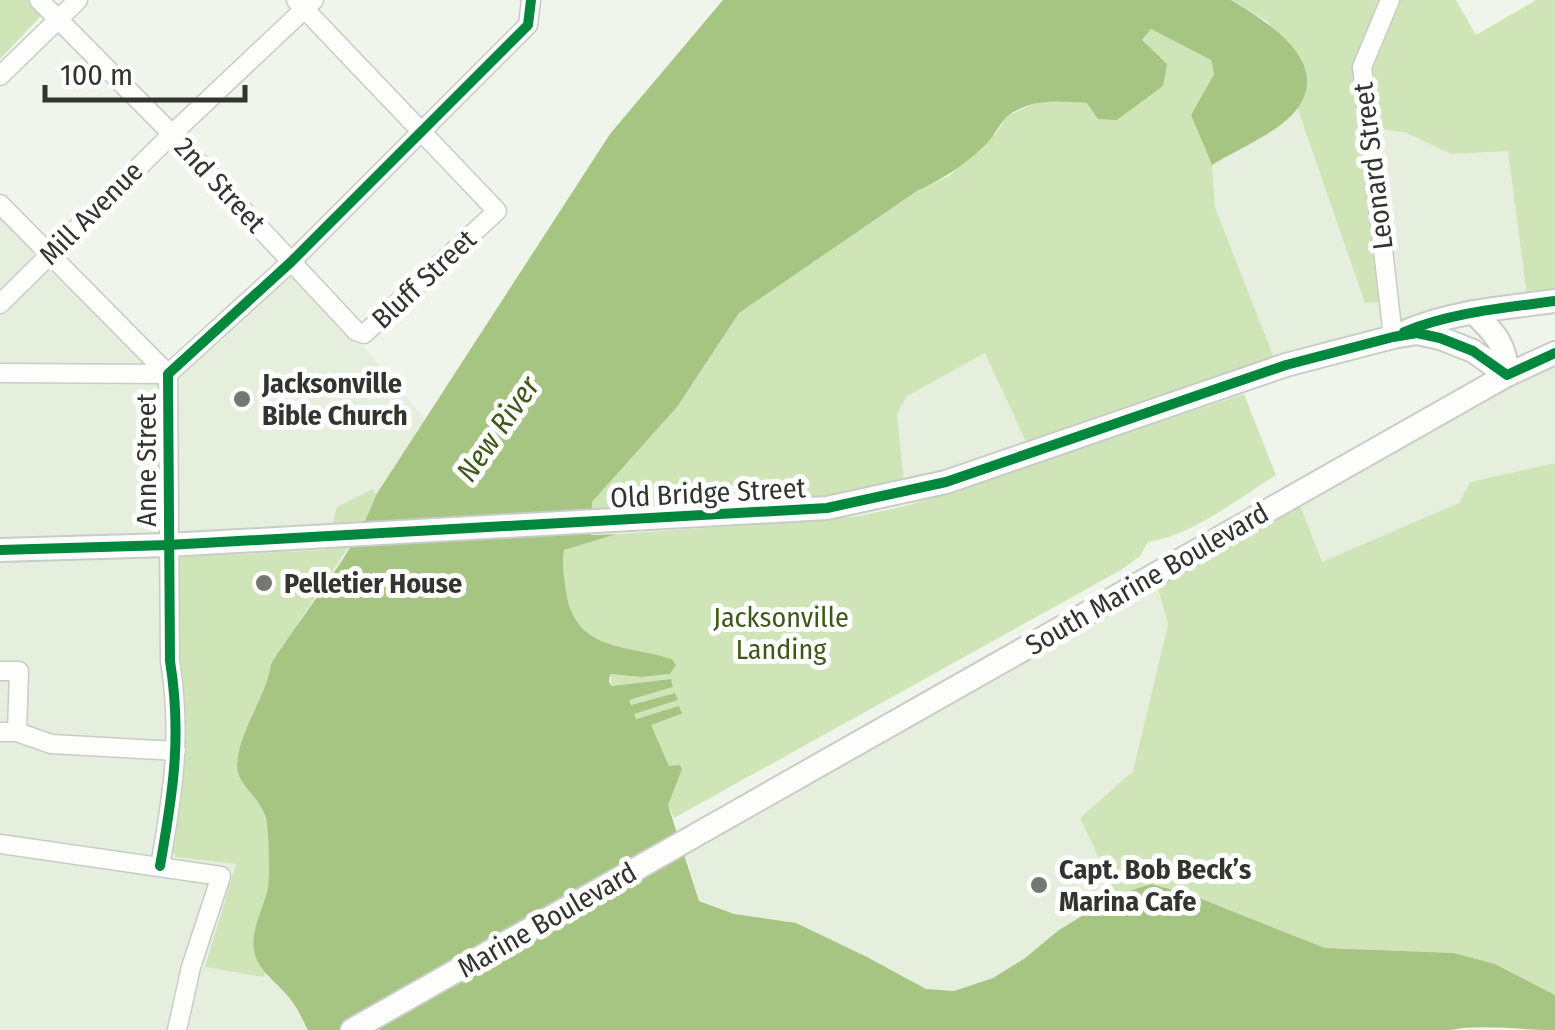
<svg xmlns="http://www.w3.org/2000/svg" width="1555" height="1030" viewBox="0 0 1555 1030" font-family="'Fira Sans Condensed',sans-serif">
  <rect width="100%" height="100%" fill="#f0f5ec"/>
  <g fill="#e6efde">
    <path d="M1297 107 1365 303 1388 301 1369 127 1407 133 1451 154 1508 150 1528 304 1278 368 1215 207 1212 165 1289 117Z"/>
    <path d="M0 204 168 374 291 262 425 419 376 495 258 963 292 1001 308 1030H0Z"/>
    <path d="M985 353 1031 453 905 492 897 414 907 395Z"/>
    <path d="M1555 353V463L1470 482 1459 503 1322 563 1296 495Z"/>
    <path d="M1154 575 1168 623 1133 771 1080 818 1116 895 1059 930 1025 958 993 978 954 991 926 989 867 957 796 923 734 914 699 900 682 843Z"/>
  </g>
  <g fill="#cfe5b7">
    <path d="M0 0H30L41 16 0 59Z"/>
    <path d="M1231 0H1456L1476 35 1536 0H1555V301L1528 304 1508 151 1451 154 1407 133 1370 127 1389 301 1365 303 1297 107 1306 85 1268 22Z"/>
    <path d="M1151 29 1211 60 1214 74 1191 115 1212 165 1215 207 1278 368 1031 453 985 353 907 396 897 414 905 492 591 522 592 502 677 407 739 313 917 191 949 176 996 133 1007 116 1033 104 1053 100 1087 103 1117 120 1163 86 1142 40Z"/>
    <path d="M1244 394 1276 475C1237 499 1194 535 1148 542L1140 556 1121 570 674 818 668 805 669 766 650 725 681 715 679 707 635 719 634 713 677 700 675 693 630 705 629 700 673 687 671 679 612 686 610 674 641 677 670 674 676 665 672 659C624 644 575 652 566 591 564 577 562 564 564 550L617 534 806 521 859 516 909 505Z"/>
    <path d="M1555 463V995L1495 964 1454 953 1325 948 1189 894 1151 884 1116 895 1080 818 1133 771 1168 624 1154 575 1296 495 1322 562 1459 503 1470 482Z"/>
    <path d="M373 489 376 495 368 517 271 664C266 698 237 731 237 767 238 783 258 797 264 813 269 828 270 866 269 882 267 913 239 943 266 970L263 977 205 967 236 864 176 857 170 849 182 785 185 699 179 649 178 560 182 557 325 550 337 507Z"/>
  </g>
  <path fill="#a6c482" d="M723 0H1231C1268 22 1339 66 1291 116 1273 134 1235 151 1212 165L1191 115 1214 74 1211 60 1151 29 1142 40 1167 64 1163 86 1117 120 1098 119 1087 103C1060 101 1032 98 1009 115 1001 121 996 133 989 141 968 163 945 178 917 191L739 313 677 407 592 502 591 535 617 534 564 550C562 564 564 577 566 591 575 652 625 644 672 659L676 665 670 674 641 677 610 674 609 682 612 686 671 679 673 687 629 700 631 705 675 693 678 700 634 714 636 719 679 706 682 714 651 725 669 766 680 765 682 769 668 805 699 901 734 914 796 923 867 957 926 989 954 991 993 978 1025 958 1059 930 1116 895 1151 884 1189 894 1325 948 1454 953 1495 964 1555 995V1030C1523 1030 1479 1024 1450 1030H308C303 1021 299 1011 293 1003 283 987 260 973 255 955 249 932 263 910 268 888 270 874 269 833 266 819 262 799 237 785 237 766 238 731 266 698 271 664 303 613 357 550 376 495L610 134Z"/>
  <g fill="none" stroke-linecap="round" stroke-linejoin="round">
    <defs>
      <g id="minor">
        <path d="M39 0 172 134 356 331 364 334 497 211 296 0"/>
        <path d="M1390 0 1362 67 1393 337"/>
        <path d="M0 76 78 0"/>
        <path d="M0 204 168 374"/>
        <path d="M0 304 172 134 314 0"/>
        <path d="M0 373 168 374"/>
        <path d="M0 671H19L17 732"/>
        <path d="M0 732H17L51 744 176 751"/>
        <path d="M0 844 221 876 191 967 177 1030"/>
        <path d="M160 866C173 793 182 736 170 661L168 374 291 262 528 25 531 0"/>
      </g>
      <g id="major">
        <path d="M1473 312C1494 332 1507 345 1507 375"/>
        <path d="M1407 331C1454 311 1505 308 1555 301"/>
        <path d="M0 550 168 545 827 508 946 482 1286 365 1393 337 1417 333 1440 338 1473 351 1507 375"/>
        <path d="M352 1030 1507 375 1555 353"/>
      </g>
    </defs>
    <use href="#minor" stroke="#c8ccc6" stroke-width="21"/>
    <use href="#major" stroke="#c8ccc6" stroke-width="26"/>
    <use href="#minor" stroke="#fdfefc" stroke-width="18"/>
    <use href="#major" stroke="#fdfefc" stroke-width="22"/>
    <defs>
      <g id="cycleway">
        <path d="M1404 332C1452 312 1504 308 1555 301"/>
        <path d="M0 550 168 545 827 508 946 482 1286 365 1393 337 1417 333 1440 338 1473 351 1507 375 1555 353"/>
        <path d="M160 866C173 793 182 736 170 661L168 374 291 262 528 25 531 0"/>
      </g>
    </defs>
    <use href="#cycleway" stroke="#fff" stroke-width="16"/>
    <use href="#cycleway" stroke="#00873e" stroke-width="10"/>
  </g>
  <g fill="#747871" stroke="#fff" stroke-width="4">
    <circle cx="242" cy="399" r="10"/>
    <circle cx="264" cy="583" r="10"/>
    <circle cx="1039" cy="885" r="10"/>
  </g>
  <g text-anchor="middle" dominant-baseline="central" stroke-width="10" stroke-linejoin="round" paint-order="stroke">
    <g font-size="28" fill="#32352f" stroke="#fff">
      <text transform="translate(1373 166) rotate(-97)">Leonard Street</text>
      <text transform="translate(220 185) rotate(47)">2nd Street</text>
      <text transform="translate(91 213) rotate(-45)">Mill Avenue</text>
      <text transform="translate(424 279) rotate(-43)">Bluff Street</text>
      <text transform="translate(146 460) rotate(-90)">Anne Street</text>
      <text transform="translate(708 493) rotate(-3)">Old Bridge Street</text>
      <text transform="translate(1147 579) rotate(-30)">South Marine Boulevard</text>
      <text transform="translate(547 920) rotate(-30)">Marine Boulevard</text>
    </g>
    <g font-size="28" font-weight="bold" fill="#32352f" stroke="#fff" text-anchor="start">
      <text x="262" y="383">Jacksonville<tspan x="262" dy="32">Bible Church</tspan></text>
      <text x="284" y="583">Pelletier House</text>
      <text x="1059" y="869">Capt. Bob Beck’s<tspan x="1059" dy="32">Marina Cafe</tspan></text>
    </g>
    <g font-size="28" fill="#3e5819" stroke="#fff">
      <text x="781" y="617">Jacksonville<tspan x="781" dy="32">Landing</tspan></text>
    </g>
    <g font-size="30" font-style="italic" fill="#3f591a" stroke="#fff">
      <text transform="translate(498 429) rotate(-55)">New River</text>
    </g>
  </g>
  <path d="M45 85v15h200v-15" fill="none" stroke="#32352f" stroke-width="5"/>
  <text x="60" y="85" font-size="30" fill="#32352f" stroke="#ffffff" stroke-width="8" paint-order="stroke">100 m</text>
</svg>
